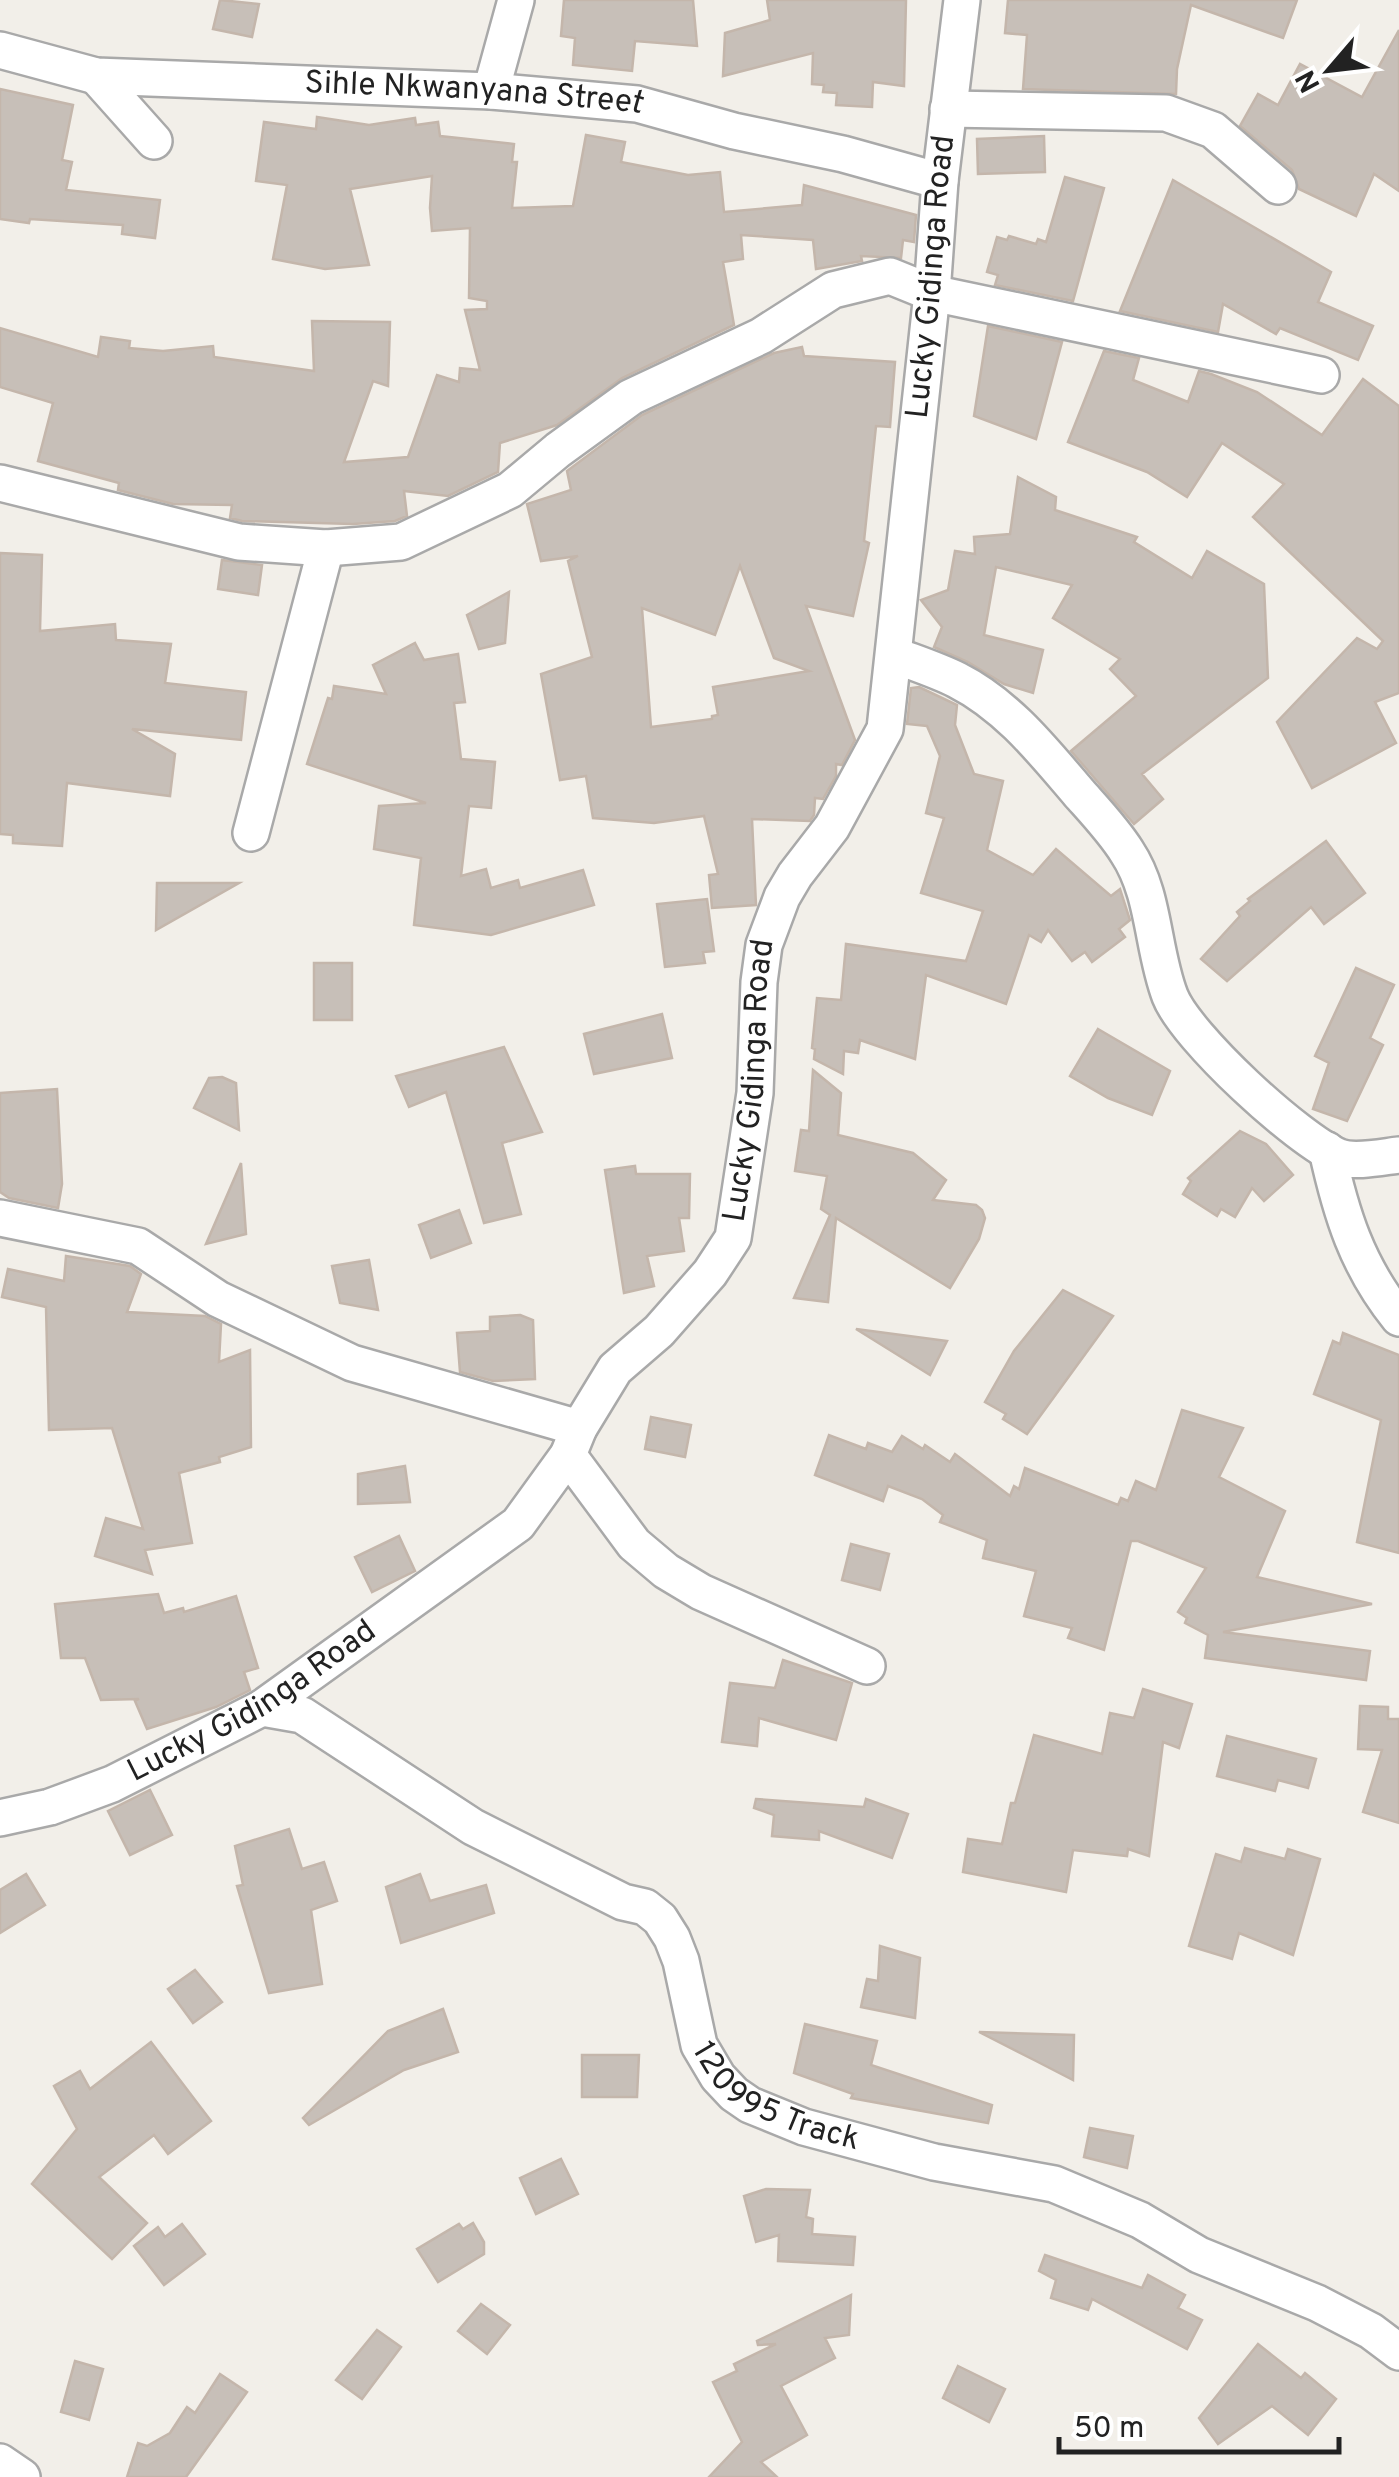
<svg xmlns="http://www.w3.org/2000/svg" width="1399" height="2477" viewBox="0 0 1399 2477" font-family="Overpass,sans-serif">
  <rect width="100%" height="100%" fill="#f2efe9"/>
  <g fill="#c7bfb8" stroke="#c4b6ab" stroke-width="2.5" fill-rule="evenodd">
    <path d="M220 0 259 4 252 37 213 29Z"/>
    <path d="M564 0H693L697 46 635 41 632 71 573 65 575 38 561 36Z"/>
    <path d="M767 0H906L904 86 873 82 872 107 836 105 837 93 823 92 824 85 812 84 813 53 723 76 725 33 770 20Z"/>
    <path d="M1008 0H1297L1283 38 1191 5 1177 69 1176 94 1023 89 1027 35 1005 33Z"/>
    <path d="M1399 30V191L1374 174 1356 216 1299 189 1292 170 1240 126 1258 94 1278 105 1300 64 1362 97Z"/>
    <path d="M0 89 73 105 62 160 72 162 66 190 160 200 155 238 122 234 123 225 30 219 29 223 0 219Z"/>
    <path d="M317 117 369 125 415 118 416 125 438 122 440 136 514 144 512 162H517L512 208 573 206 586 135 625 142 621 162 688 175 720 172 724 212 802 205 804 185 916 215 914 242 903 240 901 258 861 256 862 261 816 269 813 240 741 235 743 259 723 262 734 325 622 378 557 425 500 443 498 472 448 496 404 491 407 516 395 521 353 524 242 521 230 518 232 505 173 504 118 490 119 483 38 461 53 403 0 387V328L98 357 101 337 130 341 129 348 163 351 213 346 214 357 314 371 312 321 390 322 388 386 373 381 344 462 408 457 437 375 459 382 460 368 480 370 465 310 487 309V301L469 298 470 228 432 231 430 208 432 176 350 189 369 265 325 269 273 259 287 185 256 181 264 122 316 129Z"/>
    <path d="M1044 136 1045 172 978 174 977 139Z"/>
    <path d="M1065 177 1104 188 1073 301 995 285 998 275 987 272 997 237 1007 240 1009 236 1036 244 1038 239 1046 242Z"/>
    <path d="M1173 180 1331 272 1318 302 1373 326 1358 360 1280 328 1276 334 1223 304 1218 332 1120 311Z"/>
    <path d="M988 326 1062 342 1036 439 974 416Z"/>
    <path d="M802 347 804 356 895 362 890 427 876 426 864 541 869 543 853 616 806 606 855 740 842 765 836 764V776L823 799 815 798 814 815 810 821 752 819 756 905 712 908 709 875 718 874 704 816 654 823 593 818 586 776 560 780 541 674 592 657 568 561 578 556 541 561 527 504 571 490 567 471 642 415 774 353ZM740 566 774 658 809 671 713 687 718 715 712 716V719L651 727 642 608 715 635Z"/>
    <path d="M1104 351 1139 358 1133 380 1188 402 1199 371 1211 374 1257 392 1322 435 1363 379 1399 406V693L1375 702 1396 743 1312 788 1277 722 1357 638 1377 649 1383 641 1253 517 1284 484 1222 443 1187 497 1147 472 1068 442Z"/>
    <path d="M1018 477 1056 497 1055 510 1137 537 1134 542 1192 578 1207 551 1264 584 1268 678 1142 774 1163 799 1134 824 1071 751 1136 696 1110 669 1120 659 1053 618 1072 585 996 567 984 635 1043 650 1033 693 1004 684 968 662 934 647 942 627 921 600 948 590 955 551 975 554 974 537 1010 534Z"/>
    <path d="M0 553 42 555 40 631 115 624 116 640 171 644 165 683 246 692 241 740 132 729 175 754 170 796 67 783 62 846 13 843V835L0 834Z"/>
    <path d="M222 560 262 565 258 595 218 589Z"/>
    <path d="M509 592 505 643 479 649 467 615Z"/>
    <path d="M415 643 424 660 458 654 465 702 454 703 461 759 495 762 491 808 469 806 461 876 486 869 491 888 518 880 520 888 583 870 594 905 491 935 414 925 421 858 374 849 379 806 426 803 307 764 328 698 332 699 334 686 386 694 373 665Z"/>
    <path d="M919 687 957 705 955 725 974 774 1003 781 987 850 1033 875 1056 849 1111 896 1120 889 1130 920 1119 929 1125 937 1092 962 1085 952 1072 961 1048 930 1041 942 1029 935 1006 1004 926 975 915 1059 860 1040 858 1053 844 1051 843 1074 814 1059 815 1049 812 1048 817 998 841 1000 846 944 966 961 983 911 921 893 944 818 926 813 940 756 927 726 907 724 911 688Z"/>
    <path d="M1326 841 1365 893 1324 924 1311 907 1227 981 1201 959 1240 916 1237 912 1250 901 1248 899Z"/>
    <path d="M157 883H239L156 930Z"/>
    <path d="M707 899 714 951 703 952 705 963 665 967 657 904Z"/>
    <rect x="314" y="963" width="38" height="57"/>
    <path d="M1356 968 1394 985 1370 1038 1383 1045 1347 1121 1313 1109 1329 1063 1315 1056Z"/>
    <path d="M662 1014 672 1058 594 1074 584 1034Z"/>
    <path d="M1098 1029 1170 1071 1152 1115 1108 1098 1070 1076Z"/>
    <path d="M504 1047 542 1132 502 1143 521 1214 484 1223 446 1092 409 1107 396 1076Z"/>
    <path d="M813 1070 841 1093 838 1135 913 1153 946 1180 933 1200 976 1205 982 1210 985 1218 979 1239 950 1288 836 1218 828 1302 794 1298 830 1215 821 1209 827 1176 795 1171 801 1130 809 1131Z"/>
    <path d="M222 1077 236 1083 239 1130 194 1108 209 1078Z"/>
    <path d="M57 1089 62 1184 58 1208 9 1198 0 1192V1093Z"/>
    <path d="M1240 1131 1266 1144 1293 1175 1264 1201 1252 1188 1235 1217 1221 1209 1217 1216 1183 1194 1191 1181 1188 1178Z"/>
    <path d="M241 1163 246 1234 206 1244Z"/>
    <path d="M635 1166 636 1174H690L689 1218H679L684 1251 647 1256 654 1286 624 1293 605 1170Z"/>
    <path d="M459 1210 471 1243 431 1258 419 1225Z"/>
    <path d="M66 1256 130 1266 141 1274 127 1312 205 1316 221 1324 219 1362 250 1350 251 1447 219 1457 220 1462 179 1473 192 1543 145 1550 152 1574 95 1556 106 1518 143 1529 112 1428 49 1430 46 1307 2 1297 8 1269 64 1281Z"/>
    <path d="M369 1260 378 1310 340 1303 332 1266Z"/>
    <path d="M1063 1290 1113 1316 1027 1434 1003 1419 1006 1414 985 1402 1014 1351Z"/>
    <path d="M520 1315 533 1320 535 1379 493 1381 460 1372 457 1333 490 1331V1317Z"/>
    <path d="M856 1329 947 1341 930 1375Z"/>
    <path d="M1343 1333 1399 1355V1553L1357 1542 1381 1420 1314 1394 1333 1341 1340 1344Z"/>
    <path d="M1182 1410 1243 1428 1219 1477 1285 1511 1257 1577 1372 1604 1223 1632 1370 1651 1366 1680 1205 1658 1208 1635 1185 1623 1187 1618 1178 1612 1206 1568 1138 1541H1131L1104 1650 1068 1638 1072 1628 1024 1616 1036 1571 983 1558 987 1540 940 1522 943 1515 922 1499 888 1486 883 1501 815 1475 829 1435 866 1449 868 1443 892 1452 902 1436 923 1449 925 1445 950 1462 955 1454 1010 1496 1014 1486 1019 1489 1025 1468 1118 1505 1121 1498 1128 1501 1136 1481 1156 1490Z"/>
    <path d="M651 1417 691 1425 685 1457 645 1449Z"/>
    <path d="M405 1466 410 1502 358 1504V1474Z"/>
    <path d="M399 1536 415 1571 372 1592 355 1557Z"/>
    <path d="M851 1544 889 1554 880 1590 842 1580Z"/>
    <path d="M158 1594 164 1613 183 1608 184 1612 236 1596 258 1668 244 1672 250 1690 216 1707 147 1729 135 1701 139 1699 101 1700 85 1658H61L55 1604Z"/>
    <path d="M783 1660 852 1683 836 1740 759 1718 757 1746 722 1742 730 1683 775 1688Z"/>
    <path d="M1143 1689 1192 1704 1179 1748 1163 1742 1149 1856 1128 1849 1127 1856 1073 1850 1066 1892 963 1872 968 1839 1002 1844 1011 1803H1015L1034 1735 1102 1754 1110 1713 1134 1718Z"/>
    <path d="M1360 1706 1388 1707V1719H1399V1823L1363 1812 1382 1750 1358 1749Z"/>
    <path d="M1227 1736 1316 1759 1308 1788 1278 1780 1275 1791 1217 1776Z"/>
    <path d="M150 1790 172 1835 130 1855 108 1811Z"/>
    <path d="M756 1799 864 1807 866 1799 908 1814 892 1858 819 1831V1840L772 1836 774 1815 754 1808Z"/>
    <path d="M289 1829 302 1869 324 1862 337 1901 311 1910 322 1984 269 1993 237 1886 243 1885 235 1846Z"/>
    <path d="M1245 1848 1285 1859 1288 1849 1320 1859 1293 1955 1239 1933 1232 1959 1189 1946 1216 1854 1241 1862Z"/>
    <path d="M26 1874 45 1905 0 1933V1890Z"/>
    <path d="M420 1874 430 1901 486 1885 494 1913 401 1943 386 1887Z"/>
    <path d="M880 1946 920 1958 915 2018 861 2007 867 1979 878 1981Z"/>
    <path d="M195 1970 222 2002 193 2023 168 1989Z"/>
    <path d="M443 2009 458 2052 404 2070 309 2125 303 2118 388 2031Z"/>
    <path d="M805 2024 877 2041 871 2065 992 2105 988 2123 851 2098 853 2094 794 2073Z"/>
    <path d="M979 2032 1074 2035 1073 2080 1036 2061Z"/>
    <path d="M151 2042 211 2121 168 2154 154 2135 99 2177 147 2223 112 2259 32 2184 77 2129 54 2086 80 2071 90 2089Z"/>
    <path d="M582 2055H639L637 2097H582Z"/>
    <path d="M1090 2128 1133 2136 1127 2168 1084 2157Z"/>
    <path d="M561 2159 578 2194 536 2214 520 2178Z"/>
    <path d="M766 2189 810 2190 806 2217 813 2219 812 2234 855 2237 853 2265 778 2261 779 2235 756 2242 744 2196Z"/>
    <path d="M473 2223 484 2242V2254L438 2282 417 2249 459 2224 463 2229Z"/>
    <path d="M182 2224 205 2254 164 2285 134 2246 158 2227 165 2237Z"/>
    <path d="M1045 2255 1142 2288 1148 2275 1185 2295 1178 2308 1202 2320 1187 2349 1092 2299 1088 2310 1051 2298 1056 2280 1039 2271Z"/>
    <path d="M851 2295 849 2335 825 2338 835 2358 781 2386 807 2435 761 2462 777 2477H709L742 2442 713 2382 737 2371 734 2364 776 2344 758 2345 757 2341Z"/>
    <path d="M481 2304 510 2325 487 2354 458 2331Z"/>
    <path d="M377 2330 401 2347 362 2399 336 2380Z"/>
    <path d="M1258 2344 1301 2378 1305 2373 1336 2399 1308 2435 1272 2406 1218 2444 1199 2418Z"/>
    <path d="M75 2361 103 2369 89 2420 61 2412Z"/>
    <path d="M958 2366 1005 2389 989 2422 943 2398Z"/>
    <path d="M220 2374 247 2392 186 2477H127L138 2443 147 2446 170 2433 187 2407 195 2413Z"/>
  </g>
  <g fill="none" stroke-linecap="round" stroke-linejoin="round">
    <defs>
      <g id="street">
        <path id="s1" d="M0 50 96 76 491 91 637 104 734 131 843 154 940 181"/>
        <path d="M96 76 154 141"/>
        <path d="M491 91 516 0"/>
        <path d="M948 109 1166 113 1213 130 1278 186"/>
        <path d="M0 483 239 542 326 548 401 542 510 490 558 450 631 397 761 336 833 290 890 276 932 293 1321 375"/>
        <path d="M894 655C915 663 937 670 957 680 1008 706 1043 751 1079 793 1095 811 1114 831 1127 852 1155 894 1152 949 1170 996 1186 1037 1298 1140 1339 1157 1355 1163 1382 1157 1399 1155"/>
        <path d="M251 833 326 548"/>
        <path d="M1327 1150C1341 1214 1357 1266 1399 1318"/>
        <path d="M0 1218 138 1246 218 1299 352 1363 579 1428"/>
        <path d="M568 1455 634 1544 666 1571 701 1592 867 1666"/>
        <path id="s2" d="M262 1708 302 1715 473 1827 623 1902 645 1907 660 1919 672 1938 681 1961 699 2045 718 2077 734 2094 750 2105 804 2127 934 2162 1054 2184 1140 2220 1199 2255 1317 2303 1371 2331 1399 2352"/>
        <path id="s3" d="M0 1818 50 1807 112 1784 262 1708 518 1524 568 1455 579 1428 615 1369 659 1331 710 1273 733 1238 755 1093 759 982 764 945 782 897 795 875 832 827 885 729 932 293 940 181 962 0"/>
        <path d="M0 2462 22 2477"/>
      </g>
    </defs>
    <use href="#street" stroke="#a9a9a9" stroke-width="40"/>
    <use href="#street" stroke="#fff" stroke-width="35"/>
  </g>
  <g text-anchor="middle" dominant-baseline="central" stroke-width="9" stroke-linejoin="round" paint-order="stroke">
    <g font-size="32" fill="#222" stroke="#fff">
      <text stroke="none"><textPath href="#s1" startOffset="478">Sihle Nkwanyana Street</textPath></text>
      <text stroke="none"><textPath href="#s3" startOffset="1960">Lucky Gidinga Road</textPath></text>
      <text stroke="none"><textPath href="#s3" startOffset="1120">Lucky Gidinga Road</textPath></text>
      <text stroke="none"><textPath href="#s3" startOffset="280">Lucky Gidinga Road</textPath></text>
      <text stroke="none"><textPath href="#s2" startOffset="685">120995 Track</textPath></text>
    </g>
  </g>
  <g transform="translate(1329 70) rotate(242)" stroke="#ffffff" stroke-width="8" paint-order="stroke">
  <path d="M0-8L18 38L0 25L-18 38Z" fill="#222222"/>
  <text y="-15" font-size="28" font-weight="bold" text-anchor="middle" fill="#222222">N</text>
  </g>
  <path d="M1059 2437v15h280v-15" fill="none" stroke="#222222" stroke-width="5"/>
  <text x="1074" y="2437" font-size="30" fill="#222222" stroke="#ffffff" stroke-width="8" paint-order="stroke">50 m</text>
</svg>
